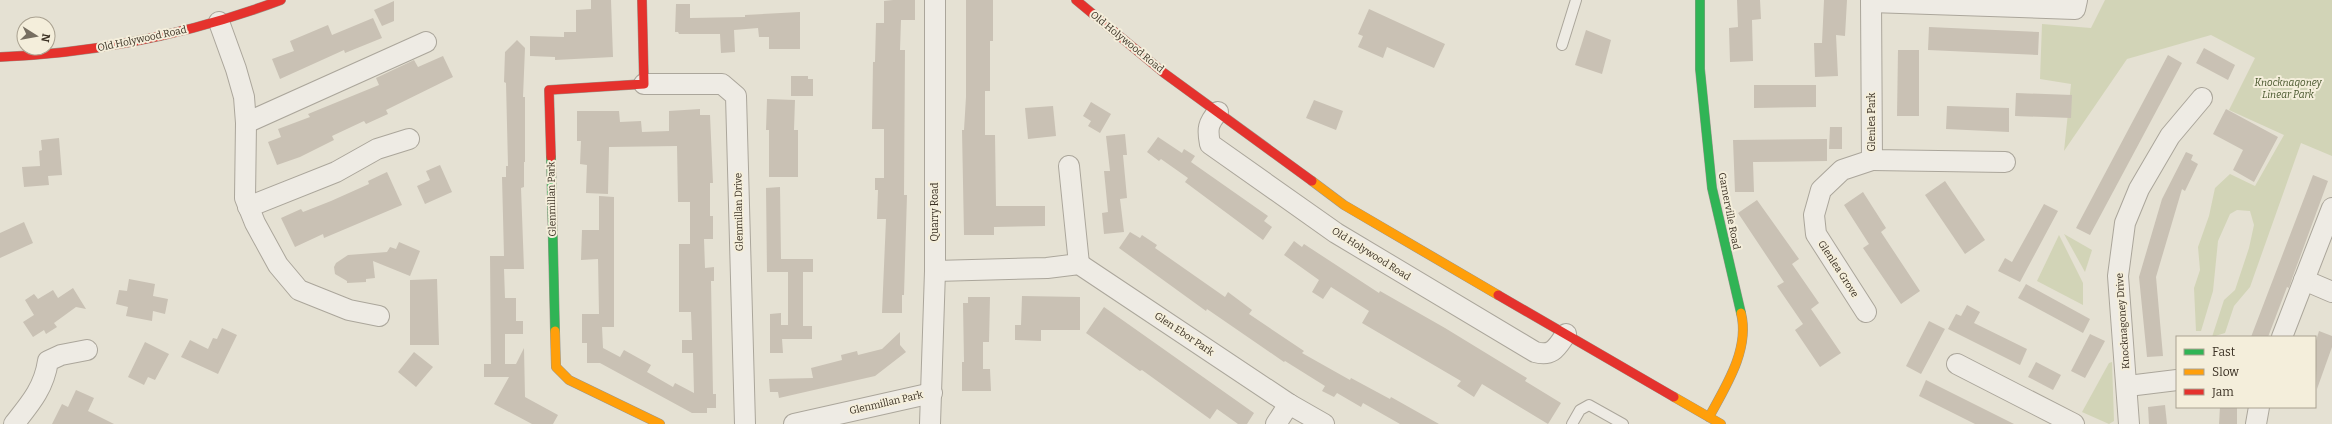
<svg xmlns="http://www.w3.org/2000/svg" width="2332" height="424" viewBox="0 0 2332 424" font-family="Bitter,serif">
  <rect width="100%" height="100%" fill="#e5e1d3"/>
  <g fill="#d2d4b7">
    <path d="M2105 0H2332V156L2301 143 2250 287 2234 306 2225 333 2212 337 2224 300 2235 290 2249 248 2254 225 2250 211 2237 210 2230 214 2218 241 2213 291 2201 331H2196L2194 288 2200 270 2198 247 2209 216 2215 188 2230 174 2255 186 2284 135 2229 110 2255 58 2211 35 2127 59 2064 151 2071 84 2040 79 2042 24 2091 28Z"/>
    <path d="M2064 234 2092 250 2085 272Z"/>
    <path d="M2059 235 2083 283V305L2037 281Z"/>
    <path d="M2112 362 2114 421 2109 424 2082 412 2109 363Z"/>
  </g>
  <g fill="#c9c1b4">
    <path d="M591 0H611L613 57 555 60V57L530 56V36L564 37V32H576V10L591 9Z"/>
    <path d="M893 0H915V20H901L900 50H905L904 195H907L904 295H902V313H882L886 219H877L878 190H875V178H884V129H872L873 62H875L876 23H884V1Z"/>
    <path d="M966 0H993V41H990V91H985V135H995L996 206H1045V226L994 227V235H964L962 130H964L966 97Z"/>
    <path d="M1737 0H1760L1761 19 1752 20 1753 61 1730 62 1729 28 1738 27Z"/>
    <path d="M1824 0H1847L1845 36 1836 35 1838 76 1815 77 1814 43H1822Z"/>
    <path d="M394 1V21L382 26 374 10Z"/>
    <path d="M676 4H690V18L745 17V15L800 12V49H769V37H759L758 28 734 30 735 52 721 53 720 34H679L678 32H675Z"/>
    <path d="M1369 9 1445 44 1434 68 1387 47 1383 58 1358 47 1363 36 1358 34Z"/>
    <path d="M373 18 382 38 345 53 344 50 280 79 272 59 294 51 290 41 328 25 332 35Z"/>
    <path d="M1929 27 2039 32 2038 55 1928 50Z"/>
    <path d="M1586 30 1611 40 1602 74 1575 65Z"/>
    <path d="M517 40 525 48 523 97H525V162H524V187L521 188 524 269H504L505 298H516V321H523V334H505V364H516L524 348 525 397 558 415 553 424H532L494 404 509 377H484V364H491L490 256H504L502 177H506V166H508L506 83 504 82 505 52Z"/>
    <path d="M2204 48 2235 65 2228 80 2196 63Z"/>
    <path d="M1898 50H1919V116H1897Z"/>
    <path d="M2168 55 2182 63 2090 235 2076 228Z"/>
    <path d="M443 56 453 77 386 110 388 114 366 124 364 121 332 136 334 140 300 157 277 165 268 142 281 137 278 129 310 117 308 114 379 85 376 78 414 60 418 67Z"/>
    <path d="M791 76H808V79H813V96H791Z"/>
    <path d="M1754 85H1816V107L1754 108Z"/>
    <path d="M2016 93 2072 95 2071 118 2015 116Z"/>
    <path d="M767 99 795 100 794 130H798V177H769V130H766Z"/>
    <path d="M1314 100 1343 111 1336 130 1306 118Z"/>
    <path d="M1091 102 1111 114 1100 133 1088 126 1091 121 1083 116Z"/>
    <path d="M1053 106 1056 136 1028 139 1025 108Z"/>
    <path d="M1947 106 2009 108V132L1946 129Z"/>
    <path d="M700 109V115H710L713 183H710V216H713V239H704L705 268 714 267V281H711L713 394H716V408H707V413H692L600 363H587V343H582V314H599L598 259 581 260 582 230H599V196L614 197V327H602L603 348 620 357 624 350 651 365 647 372 673 387 675 383 694 393 693 353H682V340H692L691 312H679V244H690V202H678L677 146 609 147 608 194 586 193 587 165 580 164 581 141H577V111H619L620 122 641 121 642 132 669 131V111Z"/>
    <path d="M2226 109 2278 137 2254 182 2233 170 2243 150 2213 134Z"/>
    <path d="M1830 127H1842V149H1829Z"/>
    <path d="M1125 134 1127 155H1123L1127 198 1120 199 1124 232 1104 234 1102 213 1108 212 1104 171H1110L1106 136Z"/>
    <path d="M1158 137 1182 153 1184 149 1195 156 1191 162 1268 216 1264 221 1272 227 1263 240 1185 182 1188 178 1161 159 1159 161 1147 152Z"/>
    <path d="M59 138 62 175 48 176 49 185 24 187 22 167 40 166 39 151 42 150 41 140Z"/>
    <path d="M1827 139V161L1753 162 1754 192H1735L1733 140Z"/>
    <path d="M2186 152 2193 155 2191 160 2198 164 2185 191 2182 189 2156 277 2163 356 2147 357 2139 277 2162 199Z"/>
    <path d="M440 165 452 192 425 204 417 186 430 180 426 171Z"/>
    <path d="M387 172 402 205 324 238 323 234 295 247 281 218 301 209 303 212 331 201 369 184 368 181Z"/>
    <path d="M2313 175 2328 181 2293 276 2289 288 2287 287 2268 337H2251Z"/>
    <path d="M1945 181 1985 240 1965 254 1925 195Z"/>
    <path d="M780 187 781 259H813V272H803V326H812V339H782L783 353H770V314L781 313V325H788V272H767L766 188Z"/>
    <path d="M1863 192 1886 228 1881 232 1920 291 1901 304 1863 248 1869 244 1844 205Z"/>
    <path d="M1757 200 1799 259 1792 264 1819 303 1811 309 1841 353 1820 367 1795 330 1803 324 1777 286 1784 282 1738 213Z"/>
    <path d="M2044 204 2058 211 2020 282 1998 271 2005 258 2012 262Z"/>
    <path d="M24 222 33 243 0 258V233Z"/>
    <path d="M1130 232 1140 238 1142 235 1157 245 1155 248 1225 297 1228 292 1252 310 1249 314 1304 351 1302 353 1350 380 1351 378 1390 399 1391 397 1439 424H1400L1363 403 1361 407 1337 393 1334 397 1322 391 1325 386 1285 361 1284 362 1207 309 1206 311 1119 248Z"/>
    <path d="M1294 241 1302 247 1304 244 1379 293 1380 291 1445 328 1527 378 1525 381 1561 403 1548 424 1482 384 1474 397 1457 386 1461 381 1362 323 1369 311 1331 287 1323 299 1312 292 1319 280 1284 255Z"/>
    <path d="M399 242 420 251 410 276 373 261 375 278 366 279V282L347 283V281L335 274 334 267 336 263 348 255 387 252 390 247 396 249Z"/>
    <path d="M129 279 155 284 153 296 168 299 165 314 153 311 152 321 126 316 128 307 116 304 119 290 127 291Z"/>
    <path d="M437 279 439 345H410V280Z"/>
    <path d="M2026 284 2090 319 2083 333 2018 298Z"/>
    <path d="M73 288 86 309 76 307 54 323 57 327 46 334 44 330 33 337 23 322 34 315 25 300 34 294 38 299 53 290 58 298Z"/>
    <path d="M1022 296 1080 297V330H1041V341L1015 340V325H1021Z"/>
    <path d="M968 297H990L989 342H983V369H990L991 391H962V362H964L963 303H968Z"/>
    <path d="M1967 305 1980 312 1974 323 2027 349 2020 365 1948 329 1956 314 1961 316Z"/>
    <path d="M1104 307 1254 413 1247 424H1238L1217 409 1210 419 1142 370 1140 371 1086 333Z"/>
    <path d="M1929 321 1945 329 1921 374 1906 366Z"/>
    <path d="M222 328 237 335 218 374 181 357 190 340 208 349 213 338 217 339Z"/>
    <path d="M2319 331 2332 336V347L2317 389 2315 344Z"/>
    <path d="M900 332V345L906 352 875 376 779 398 778 392H770L769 379 813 378 811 368 842 360 841 355 857 351 858 355 882 349Z"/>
    <path d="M2090 334 2105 341 2085 378 2071 371Z"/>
    <path d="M145 342 169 354 155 380 148 377 144 385 128 377Z"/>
    <path d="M414 352 433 367 416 387 398 372Z"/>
    <path d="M2036 362 2061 375 2053 390 2028 377Z"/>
    <path d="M1926 380 2014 424H1975L1919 396Z"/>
    <path d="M76 390 94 398 88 411 114 424H52L62 404 68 407Z"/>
    <path d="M2165 405 2167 424H2149L2148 407Z"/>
    <path d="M2220 407H2237V424H2219Z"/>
  </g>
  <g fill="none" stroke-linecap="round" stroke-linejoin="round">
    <defs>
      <g id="lane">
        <path d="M1562 45 1576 0"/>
        <path d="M1572 424 1580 410 1589 405 1623 424"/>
      </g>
      <g id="street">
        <path d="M1871 0 1872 160 2005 162"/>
        <path d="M1871 2 2075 9 2077 0"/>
        <path d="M219 22 236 69 244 97 246 123 245 198 255 223 278 265 299 290 349 310 379 316"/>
        <path d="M644 84H722L736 96 745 424"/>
        <path d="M1218 112C1208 123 1207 129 1210 144L1336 233 1535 352C1553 357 1557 347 1566 334"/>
        <path d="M246 123 426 42"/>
        <path d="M1069 166 1079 264"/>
        <path d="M248 207 336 172 377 149 409 139"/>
        <path d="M935 271 1047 268 1079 264 1289 404 1324 424"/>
        <path d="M2304 280 2332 292"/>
        <path d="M1866 312 1816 234 1814 215 1821 190 1842 170 1872 160"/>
        <path d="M2282 337 2332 208"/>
        <path d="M1957 364 2074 424"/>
        <path d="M2128 386 2177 380"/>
        <path d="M14 424C30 404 44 388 48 361L61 355 87 350"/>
        <path d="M794 424 932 393"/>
        <path d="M930 424 935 271V0"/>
        <path d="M1276 424 1289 404"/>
        <path d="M2129 424 2118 276 2125 223 2139 189 2170 136 2202 98"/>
        <path d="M2256 424 2259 407"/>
      </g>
      <g id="fast">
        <path d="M1700 0V69L1712 188 1741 313"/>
        <path d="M551 157 555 331"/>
      </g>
      <g id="slow">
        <path d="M1312 181 1344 205 1498 295"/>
        <path d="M555 331 556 367 569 380 660 424"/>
        <path d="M1674 397 1721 424"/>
        <path d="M1709 417C1726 386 1750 349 1741 313"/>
      </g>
      <g id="jam">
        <path d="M1076 0 1164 73 1312 181"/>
        <path d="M0 57C97 53 190 34 281 0"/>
        <path d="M551 157 549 90 644 84 642 0"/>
        <path d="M1498 295 1674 397"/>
      </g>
    </defs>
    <use href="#lane" stroke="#aba69b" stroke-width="12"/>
    <use href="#street" stroke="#aba69b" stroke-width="22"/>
    <use href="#fast" stroke="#9a968b" stroke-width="10"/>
    <use href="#slow" stroke="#9a968b" stroke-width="10"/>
    <use href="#jam" stroke="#9a968b" stroke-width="10"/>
    <use href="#lane" stroke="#eeebe4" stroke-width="10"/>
    <use href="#street" stroke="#eeebe4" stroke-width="20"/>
    <use href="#fast" stroke="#30b455" stroke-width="9"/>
    <use href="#slow" stroke="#ff9f0a" stroke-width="9"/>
    <use href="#jam" stroke="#e5322d" stroke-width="9"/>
  </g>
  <g text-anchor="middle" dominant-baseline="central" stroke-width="4" stroke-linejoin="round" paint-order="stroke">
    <g font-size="10" fill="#3a3023" stroke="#f4eedb">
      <text transform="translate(142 39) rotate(-12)">Old Holywood Road</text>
      <text transform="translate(1127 42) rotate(39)">Old Holywood Road</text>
      <text transform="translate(1872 122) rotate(-90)">Glenlea Park</text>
      <text transform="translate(552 199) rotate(-91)">Glenmillan Park</text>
      <text transform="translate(1729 211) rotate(79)">Garnerville Road</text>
      <text transform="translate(739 212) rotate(-91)">Glenmillan Drive</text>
      <text transform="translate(935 212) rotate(-90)">Quarry Road</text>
      <text transform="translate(1371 254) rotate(32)">Old Holywood Road</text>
      <text transform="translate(1838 269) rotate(57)">Glenlea Grove</text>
      <text transform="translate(2123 321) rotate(-94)">Knocknagoney Drive</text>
      <text transform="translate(1184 334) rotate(34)">Glen Ebor Park</text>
      <text transform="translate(886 403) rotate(-13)">Glenmillan Park</text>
    </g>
    <g font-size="10" font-style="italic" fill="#47552b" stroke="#f4eedb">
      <text x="2288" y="83">Knocknagoney<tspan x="2288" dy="12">Linear Park</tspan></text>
    </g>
  </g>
  <rect x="2176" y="336" width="140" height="72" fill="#f4eedb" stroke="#aaa291"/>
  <rect x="2184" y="349" width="20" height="6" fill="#30b455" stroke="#aaa291"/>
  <text x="2212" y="356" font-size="12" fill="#3a3023">Fast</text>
  <rect x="2184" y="369" width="20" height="6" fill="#ff9f0a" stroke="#aaa291"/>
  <text x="2212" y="376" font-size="12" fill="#3a3023">Slow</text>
  <rect x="2184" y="389" width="20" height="6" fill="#e5322d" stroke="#aaa291"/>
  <text x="2212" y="396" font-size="12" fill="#3a3023">Jam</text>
  <g transform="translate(36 36) rotate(101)"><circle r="19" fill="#f4eedb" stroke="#aaa291"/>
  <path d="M0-3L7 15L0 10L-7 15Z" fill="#766e61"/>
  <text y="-6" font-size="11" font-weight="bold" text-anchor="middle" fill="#3a3023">N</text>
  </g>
</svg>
